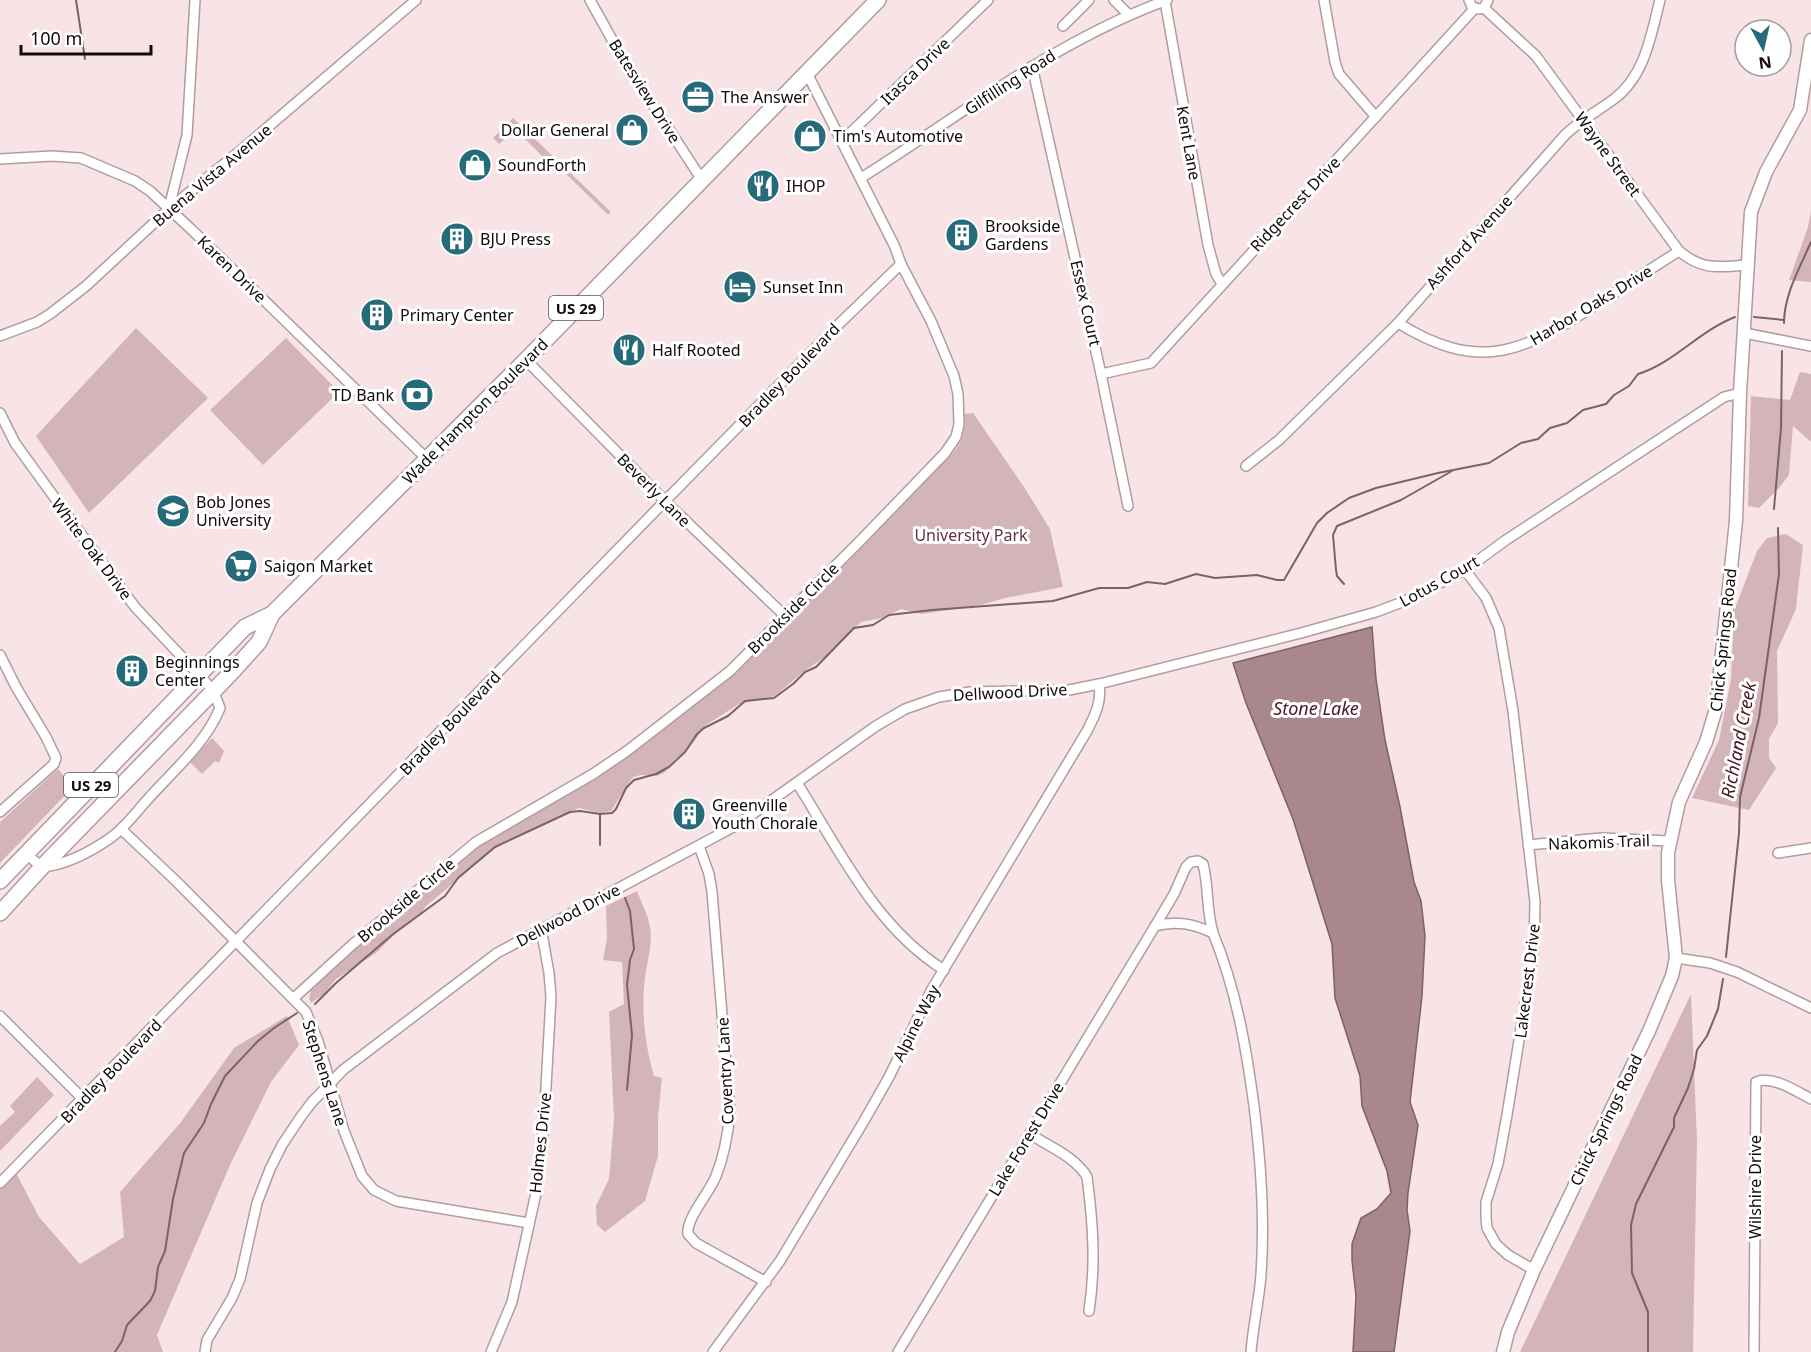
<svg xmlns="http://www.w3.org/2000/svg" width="1811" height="1352" viewBox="0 0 1811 1352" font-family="'Noto Sans',sans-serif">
  <rect width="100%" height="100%" fill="#f8e4e6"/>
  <g fill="#d3b5b9">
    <path d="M513 118 610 211V214H607L562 170 559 173 515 129 499 144 493 138Z"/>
    <path d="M1811 211V282L1789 280 1808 227Z"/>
    <path d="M136 328 208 398 89 513 36 436Z"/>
    <path d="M286 338 339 392 263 465 210 410Z"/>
    <path d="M1800 372 1811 374V442L1793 426 1789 475 1779 488 1759 508 1748 506 1751 396 1790 400Z"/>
    <path d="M973 413 1024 487 1050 529 1063 587 1005 598 981 605 922 614 901 609 882 618 861 622 826 656 803 672 775 696 739 704 706 725 687 751 674 760 664 773 657 776 641 775 633 777 611 811 600 813 579 808 500 844 426 906 421 914 396 933 376 953 336 979 324 994 311 1003 309 998 312 987 361 941 472 849 493 834 557 801 623 759 733 673 833 576 951 455C962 443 966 430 964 414Z"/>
    <path d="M1786 534 1803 545 1796 609 1777 651 1778 723 1769 739V758L1776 768 1749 810 1692 798 1719 740 1731 679 1734 611 1757 551 1767 538Z"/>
    <path d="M212 738 224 751 219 763 215 761 202 774 190 762Z"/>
    <path d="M58 769 73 787 0 863V822Z"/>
    <path d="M637 891C641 902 648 915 650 927 653 944 647 961 645 978 641 1011 645 1045 654 1076L662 1078 658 1117V1156L645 1201 605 1232 597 1225 596 1206 609 1179 614 1119 609 1012 624 1004 622 962 603 960 607 939 606 906Z"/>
    <path d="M1691 994 1697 1141 1693 1352H1520Z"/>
    <path d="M287 1016 299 1045 271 1082 230 1165 157 1335 163 1352H0V1179L15 1171 39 1217 80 1264 124 1237 120 1192 181 1122 234 1048Z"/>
    <path d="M37 1077 54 1095 0 1151V1126L15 1112 10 1106Z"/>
  </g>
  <path fill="#aa878c" stroke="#7c6265" stroke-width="1.5" d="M1372 627 1376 679 1385 740 1400 807 1414 882 1421 901 1425 936 1422 996 1410 1102 1418 1125 1408 1193 1407 1210 1410 1231 1394 1352H1353L1356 1296 1352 1260V1244L1361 1218 1377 1209 1391 1193 1387 1171 1362 1106 1360 1076 1335 998 1332 944 1293 819 1246 703 1233 663Z"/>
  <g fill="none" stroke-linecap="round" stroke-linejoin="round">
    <g stroke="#7c6265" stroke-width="2">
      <path d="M76 0 85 59"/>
      <path d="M1754 317 1784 320"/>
      <path d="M1784 323C1784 295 1800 267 1811 242"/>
      <path d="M1774 509 1781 428 1782 351"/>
      <path d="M1344 584 1337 576 1336 570 1333 535 1337 526 1401 500 1452 471"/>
      <path d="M600 845V814"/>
      <path d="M625 898 630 911 634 949 630 960 627 985 632 1035 627 1090"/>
      <path d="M1726 957 1739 833 1740 797 1759 718 1779 574 1778 528"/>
      <path d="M315 1004 336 983 392 935 445 896 458 878 495 847 570 812 580 811 600 814 612 813 616 809 626 788 634 780 656 774 669 767 685 752 697 734 704 728 728 716 745 701 774 698 793 684 805 672 816 667 854 628 873 625 889 615 932 610 1053 601 1099 588H1128L1147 582 1165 584 1196 574 1215 578 1257 575 1277 580H1284L1317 523 1327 513 1349 498 1376 488 1438 473 1489 463 1521 443 1538 439 1550 428 1567 423 1583 410 1606 404 1614 395 1629 386 1638 374C1674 363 1699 331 1735 317"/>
      <path d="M115 1352 122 1341 127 1325 150 1301 155 1291 158 1267 165 1251 173 1199 184 1153 204 1123 211 1104 225 1076 258 1041 274 1028 297 1013"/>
      <path d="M1648 1352V1312L1632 1273 1631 1225 1636 1204 1674 1127V1118L1688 1088 1694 1069 1697 1050 1707 1036 1718 1009 1723 979"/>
    </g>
    <defs>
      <g id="minor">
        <path d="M590 0 620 54 702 180"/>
        <path d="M1114 0 1128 14"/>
        <path d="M1324 0 1335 62 1339 74 1376 117"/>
        <path d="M1469 0 1472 7 1478 9 1484 8 1488 0"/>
        <path d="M1165 1 1208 245 1216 274 1222 284"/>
        <path d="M1484 8 1536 56 1679 251C1703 271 1718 267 1747 265"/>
        <path d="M1063 26 1089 0"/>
        <path d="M1032 66 1101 374 1128 506"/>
        <path d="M842 141 988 0"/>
        <path d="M0 159 52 156 81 158 135 181 150 191 193 231 427 459"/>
        <path d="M861 178C961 115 1055 41 1167 0"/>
        <path d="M169 208 187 135 195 0"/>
        <path d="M1398 323C1476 371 1518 355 1591 308 1620 289 1649 270 1679 251"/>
        <path d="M1744 333 1811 346"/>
        <path d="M0 336 37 322 50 314 86 286 169 209 240 151 416 0"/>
        <path d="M526 360 665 501 785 616"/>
        <path d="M1101 374 1151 363 1475 8"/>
        <path d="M0 413 15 443 78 530 135 607 213 690 220 708C206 743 173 771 148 799 136 812 125 828 109 839 90 852 65 865 42 867L26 854"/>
        <path d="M1246 466 1279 440 1398 323 1565 135C1580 120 1598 111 1614 99 1645 76 1651 35 1660 0"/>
        <path d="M1465 570 1486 598 1499 628 1513 711 1535 902 1534 947 1507 1115 1498 1164 1486 1202V1218L1487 1228 1496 1244 1508 1255 1534 1270"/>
        <path d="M0 655 16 687 46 737 56 758 54 764 0 812"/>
        <path d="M797 783C839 849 875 927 944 970"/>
        <path d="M121 829 176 881 306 1012 318 1041 344 1131 362 1176 374 1190 396 1201 529 1223"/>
        <path d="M1528 845 1601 838 1669 841"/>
        <path d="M699 846 709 874 712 892 730 1112C728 1134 724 1156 716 1176 710 1192 686 1218 688 1234L696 1243 766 1282"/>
        <path d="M1778 853 1811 848"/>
        <path d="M1155 926 1174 894 1186 867 1191 862 1198 861 1203 864C1209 887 1206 909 1213 933"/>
        <path d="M1676 958 1710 963 1737 972 1811 1008"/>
        <path d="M294 998 353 944 476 842 593 774 627 751 730 671 860 541 945 453 956 437 959 424 958 394 954 376 931 321 901 264 895 247 807 73"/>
        <path d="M0 1016 83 1099"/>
        <path d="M1030 1134C1048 1146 1076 1157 1087 1177 1093 1222 1096 1266 1089 1311"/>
        <path d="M0 1183 665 501 839 324 901 264"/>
        <path d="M205 1352 207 1340 232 1298 240 1279 257 1203 270 1169 282 1145 300 1118 312 1102 343 1070 497 953 737 825 876 726 905 709 939 697 970 692 1069 690 1099 684 1301 633 1376 612 1405 601 1465 570 1506 540 1724 397 1740 393"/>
        <path d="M491 1352 512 1302 536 1193 541 1156 545 1105 551 997 549 973 541 928"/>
        <path d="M713 1352 780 1261 864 1121 889 1077 932 989 1087 731C1095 715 1102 702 1099 684"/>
        <path d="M898 1352 1155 926C1176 920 1194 924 1213 933 1236 989 1246 1046 1254 1106 1261 1162 1265 1218 1261 1275 1259 1301 1253 1326 1251 1352"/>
        <path d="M1754 1352 1756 1082C1772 1075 1796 1091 1811 1099"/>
      </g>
      <path id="tertiary" d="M1503 1352 1508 1332 1534 1270 1649 1031 1672 976 1676 958 1668 880V853L1679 802 1706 742 1716 709 1736 521 1740 393 1751 212 1766 172 1800 110 1811 40"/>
      <g id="primary">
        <path d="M0 881 245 627 272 614 526 360 878 0"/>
        <path d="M0 913 42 867 232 672 259 642 272 614"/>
      </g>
    </defs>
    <use href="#minor" stroke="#b09d9f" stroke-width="12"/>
    <use href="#tertiary" stroke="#b09d9f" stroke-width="15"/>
    <use href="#primary" stroke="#b09d9f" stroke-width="18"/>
    <use href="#minor" stroke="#fff" stroke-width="9"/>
    <use href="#tertiary" stroke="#fff" stroke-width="12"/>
    <use href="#primary" stroke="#fff" stroke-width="15"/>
  </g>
  <defs>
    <symbol id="office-disc" viewBox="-11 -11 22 22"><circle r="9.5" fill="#256b7a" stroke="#fff"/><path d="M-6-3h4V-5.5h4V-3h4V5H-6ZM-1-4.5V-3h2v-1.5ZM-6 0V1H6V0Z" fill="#fff"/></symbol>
    <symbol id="shop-disc" viewBox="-11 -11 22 22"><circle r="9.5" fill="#256b7a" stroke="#fff"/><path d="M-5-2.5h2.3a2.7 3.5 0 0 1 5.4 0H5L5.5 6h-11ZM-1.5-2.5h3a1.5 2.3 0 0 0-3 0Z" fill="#fff"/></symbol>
    <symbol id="restaurant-disc" viewBox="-11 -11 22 22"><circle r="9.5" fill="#256b7a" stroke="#fff"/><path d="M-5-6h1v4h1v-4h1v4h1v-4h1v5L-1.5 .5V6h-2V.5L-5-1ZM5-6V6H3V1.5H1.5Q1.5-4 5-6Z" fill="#fff"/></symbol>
    <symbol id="building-disc" viewBox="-11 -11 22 22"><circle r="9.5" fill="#256b7a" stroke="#fff"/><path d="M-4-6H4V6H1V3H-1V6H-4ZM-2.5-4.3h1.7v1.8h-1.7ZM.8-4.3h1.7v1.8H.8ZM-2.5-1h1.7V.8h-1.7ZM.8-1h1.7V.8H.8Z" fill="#fff"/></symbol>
    <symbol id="hotel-disc" viewBox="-11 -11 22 22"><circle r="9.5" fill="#256b7a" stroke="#fff"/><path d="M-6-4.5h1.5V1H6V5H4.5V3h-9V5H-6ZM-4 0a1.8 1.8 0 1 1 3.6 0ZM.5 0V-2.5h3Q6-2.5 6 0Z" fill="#fff"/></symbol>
    <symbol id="bank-disc" viewBox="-11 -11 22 22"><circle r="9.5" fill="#256b7a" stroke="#fff"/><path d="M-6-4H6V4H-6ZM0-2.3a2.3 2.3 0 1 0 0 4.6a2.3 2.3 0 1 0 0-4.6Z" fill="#fff"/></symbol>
    <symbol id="university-disc" viewBox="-11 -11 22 22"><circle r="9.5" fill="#256b7a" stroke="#fff"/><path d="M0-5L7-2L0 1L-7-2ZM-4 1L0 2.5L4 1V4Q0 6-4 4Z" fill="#fff"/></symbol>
    <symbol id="supermarket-disc" viewBox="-11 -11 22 22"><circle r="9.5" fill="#256b7a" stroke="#fff"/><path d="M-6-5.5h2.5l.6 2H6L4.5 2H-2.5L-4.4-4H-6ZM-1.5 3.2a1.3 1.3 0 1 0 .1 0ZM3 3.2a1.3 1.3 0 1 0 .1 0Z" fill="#fff"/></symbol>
  </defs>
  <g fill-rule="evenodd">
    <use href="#office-disc" x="679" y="78" width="38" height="38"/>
    <use href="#shop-disc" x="613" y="111" width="38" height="38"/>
    <use href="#shop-disc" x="791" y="117" width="38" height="38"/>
    <use href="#shop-disc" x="456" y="146" width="38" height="38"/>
    <use href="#restaurant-disc" x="744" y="167" width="38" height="38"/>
    <use href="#building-disc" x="943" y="216" width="38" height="38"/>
    <use href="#building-disc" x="438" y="220" width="38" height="38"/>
    <use href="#hotel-disc" x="721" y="268" width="38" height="38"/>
    <use href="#building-disc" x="358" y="296" width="38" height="38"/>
    <use href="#restaurant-disc" x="610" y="331" width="38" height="38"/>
    <use href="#bank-disc" x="398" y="376" width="38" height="38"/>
    <use href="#university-disc" x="154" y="492" width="38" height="38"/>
    <use href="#supermarket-disc" x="222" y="547" width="38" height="38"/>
    <use href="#building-disc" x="113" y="652" width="38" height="38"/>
    <use href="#building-disc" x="670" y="795" width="38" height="38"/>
  </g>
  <g text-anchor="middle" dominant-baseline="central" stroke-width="6" stroke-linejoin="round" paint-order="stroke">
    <g fill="#fff" stroke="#585454" stroke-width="1.5">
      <rect x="549" y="296" width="54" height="24" rx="4.5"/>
      <rect x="64" y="773" width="54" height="24" rx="4.5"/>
    </g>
    <g font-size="15" font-weight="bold" fill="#100a0b">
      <text x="576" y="308">US 29</text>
      <text x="91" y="785">US 29</text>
    </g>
    <g font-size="16" fill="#100a0b" stroke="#fff">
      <text transform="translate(915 71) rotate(-44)">Itasca Drive</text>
      <text transform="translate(1010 82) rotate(-33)">Gilfilling Road</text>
      <text transform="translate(645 91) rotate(58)">Batesview Drive</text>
      <text transform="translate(1189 143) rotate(80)">Kent Lane</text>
      <text transform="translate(1608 154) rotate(54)">Wayne Street</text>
      <text transform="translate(212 175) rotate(-40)">Buena Vista Avenue</text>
      <text transform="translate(1295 204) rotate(-47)">Ridgecrest Drive</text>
      <text transform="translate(1469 242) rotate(-48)">Ashford Avenue</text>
      <text transform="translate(232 269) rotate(44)">Karen Drive</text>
      <text transform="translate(1086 303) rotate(77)">Essex Court</text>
      <text transform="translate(1591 305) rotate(-31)">Harbor Oaks Drive</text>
      <text transform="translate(789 375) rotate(-46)">Bradley Boulevard</text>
      <text transform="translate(475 411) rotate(-45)">Wade Hampton Boulevard</text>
      <text transform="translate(654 490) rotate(45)">Beverly Lane</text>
      <text transform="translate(92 549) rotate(53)">White Oak Drive</text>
      <text transform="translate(1439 581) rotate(-29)">Lotus Court</text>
      <text transform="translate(793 608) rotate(-45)">Brookside Circle</text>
      <text transform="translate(1723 640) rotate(-84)">Chick Springs Road</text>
      <text transform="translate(1010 692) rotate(-3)">Dellwood Drive</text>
      <text transform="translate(450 723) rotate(-46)">Bradley Boulevard</text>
      <text transform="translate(1599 842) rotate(-2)">Nakomis Trail</text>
      <text transform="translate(406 900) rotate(-40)">Brookside Circle</text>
      <text transform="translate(568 915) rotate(-28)">Dellwood Drive</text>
      <text transform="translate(1527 981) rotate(-83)">Lakecrest Drive</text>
      <text transform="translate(916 1023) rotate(-63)">Alpine Way</text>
      <text transform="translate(111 1071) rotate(-46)">Bradley Boulevard</text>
      <text transform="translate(725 1071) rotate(-93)">Coventry Lane</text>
      <text transform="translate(325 1073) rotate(72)">Stephens Lane</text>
      <text transform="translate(1606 1120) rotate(-64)">Chick Springs Road</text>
      <text transform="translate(1026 1139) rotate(-59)">Lake Forest Drive</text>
      <text transform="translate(540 1143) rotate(-84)">Holmes Drive</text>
      <text transform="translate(1755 1187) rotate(-90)">Wilshire Drive</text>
    </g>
    <g font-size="16" fill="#100a0b" stroke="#fff" text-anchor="start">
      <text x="721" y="97">The Answer</text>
      <text x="609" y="130" text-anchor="end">Dollar General</text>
      <text x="833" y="136">Tim's Automotive</text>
      <text x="498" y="165">SoundForth</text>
      <text x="786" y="186">IHOP</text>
      <text x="985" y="226">Brookside<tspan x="985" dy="18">Gardens</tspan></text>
      <text x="480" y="239">BJU Press</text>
      <text x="763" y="287">Sunset Inn</text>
      <text x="400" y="315">Primary Center</text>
      <text x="652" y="350">Half Rooted</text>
      <text x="394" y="395" text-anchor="end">TD Bank</text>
      <text x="196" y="502">Bob Jones<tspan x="196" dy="18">University</tspan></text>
      <text x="264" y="566">Saigon Market</text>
      <text x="155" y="662">Beginnings<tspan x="155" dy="18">Center</tspan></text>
      <text x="712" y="805">Greenville<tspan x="712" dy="18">Youth Chorale</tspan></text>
    </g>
    <g font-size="16" fill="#63313b" stroke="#fff">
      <text x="971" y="535">University Park</text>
    </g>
    <g font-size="18" font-style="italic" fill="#471722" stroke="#fff">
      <text x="1316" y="708">Stone Lake</text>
      <text transform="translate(1738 740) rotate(-79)">Richland Creek</text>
    </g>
  </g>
  <g transform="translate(1763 48) rotate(172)"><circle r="28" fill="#ffffff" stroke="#9f9d9d" stroke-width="1.5"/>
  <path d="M0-4.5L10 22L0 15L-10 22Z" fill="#256b7a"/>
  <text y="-9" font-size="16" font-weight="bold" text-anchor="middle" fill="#100a0b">N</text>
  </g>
  <path d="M21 45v9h130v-9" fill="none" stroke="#100a0b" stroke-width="3"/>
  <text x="30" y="45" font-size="18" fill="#100a0b" stroke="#ffffff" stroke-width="4.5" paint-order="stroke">100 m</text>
</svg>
